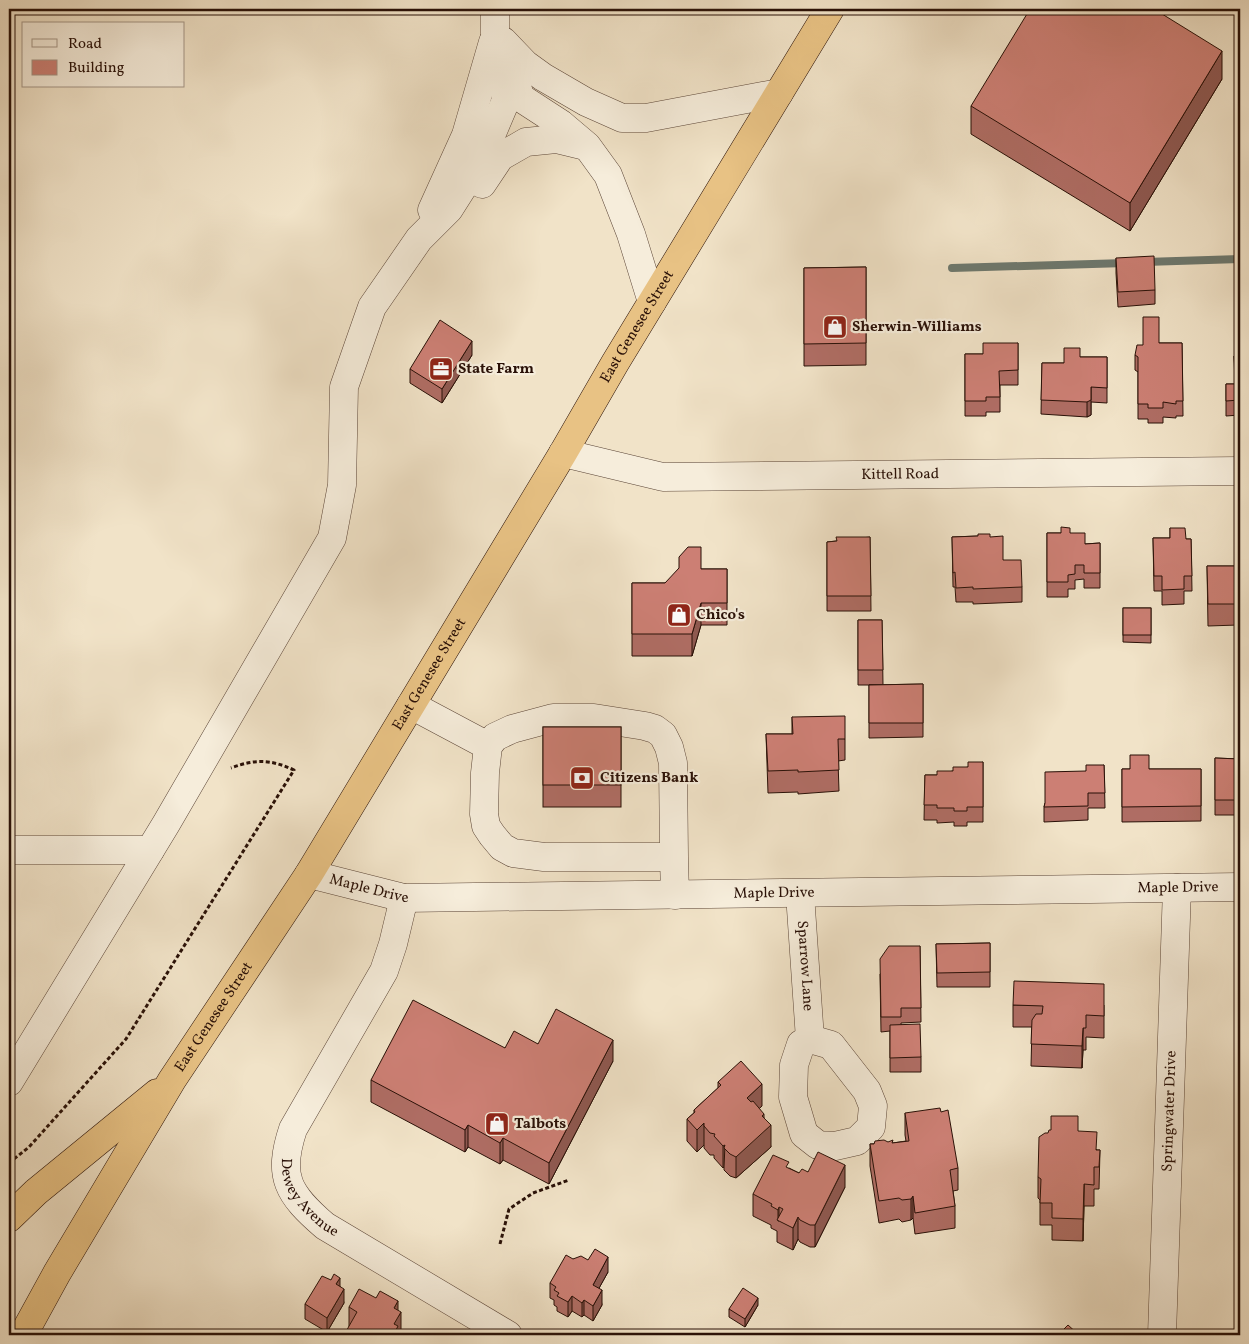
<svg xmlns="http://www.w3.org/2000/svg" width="1249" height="1344" viewBox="0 0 1249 1344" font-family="Vollkorn,serif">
  <rect width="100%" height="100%" fill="#f1e3c8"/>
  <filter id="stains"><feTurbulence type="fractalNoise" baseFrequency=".004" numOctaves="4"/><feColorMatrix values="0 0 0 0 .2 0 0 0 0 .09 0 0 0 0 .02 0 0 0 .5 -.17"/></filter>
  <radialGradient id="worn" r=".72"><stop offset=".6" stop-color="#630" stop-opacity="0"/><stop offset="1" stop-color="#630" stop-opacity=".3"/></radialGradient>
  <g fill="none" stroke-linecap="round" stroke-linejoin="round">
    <g stroke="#6d786e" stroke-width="8">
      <path d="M1145 262 1240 259"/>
      <path d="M952 268 1126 263"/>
    </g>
    <defs>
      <g id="minor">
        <path d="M503 41 525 64 543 77 586 102 622 118H646L779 93"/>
        <path d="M510 69 521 98 561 124 587 146 608 175 631 234 652 302"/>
        <path d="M482 184 500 157 526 142 556 139 585 146"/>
        <path d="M432 210 466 135 493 42"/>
        <path id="s1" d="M563 453 663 477 1240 471"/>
        <path d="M411 705 488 746"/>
        <path d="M9 850H150"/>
        <path d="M674 857H544L513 853 502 847 492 835 486 826 484 814 485 773 488 746 495 737 512 729 553 718H594L645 726 655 729 663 735 669 747 673 763 674 857 675 895"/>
        <path id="s2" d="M309 874 404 898 1240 887"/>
        <path id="s3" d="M800 894 810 1039"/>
        <path id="s4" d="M404 898 393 944 384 971 293 1129C277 1177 288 1194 325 1226L508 1335"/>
        <path d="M810 1039 831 1045 867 1091 873 1106 871 1127 857 1141 835 1146 818 1145 804 1134 793 1097 794 1065 801 1044Z"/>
        <path d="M9 1082 166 824 332 538 342 485 344 387 372 307 419 239 449 209 482 157 506 100 495 33V9"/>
        <path id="s5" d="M1162 1335 1177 888"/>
      </g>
      <g id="highway">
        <path d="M9 1218 36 1192 157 1093"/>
        <path id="s6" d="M23 1335 57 1273 172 1080 309 874 563 453 615 363 830 9"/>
      </g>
    </defs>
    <use href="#minor" stroke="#5b4537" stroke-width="29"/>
    <use href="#highway" stroke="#291007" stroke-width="29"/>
    <g stroke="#291007" stroke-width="3" stroke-dasharray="4 2.5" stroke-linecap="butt">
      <path d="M9 1163 29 1147 126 1039 294 770C270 759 255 759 231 768"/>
      <path d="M500 1244 509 1209 533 1193 569 1180"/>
    </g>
    <use href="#minor" stroke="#f6eddb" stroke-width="28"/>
    <use href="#highway" stroke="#e8c284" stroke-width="28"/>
  </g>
  <g fill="#af6d64" stroke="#291007">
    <path d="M1222 79 1130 231 971 134V106Z"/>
    <path d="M1116 258 1155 290V304L1118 307 1116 273Z"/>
    <path d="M866 267V365L804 366V268Z"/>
    <path d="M1018 343V385H1000V412H986V416H965V354H983Z"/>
    <path d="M1159 343H1182L1183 416H1176V418L1163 417V423H1148V419H1138V372L1135 370V355Z"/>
    <path d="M472 355 442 403 410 383V369Z"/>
    <path d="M1240 355V415L1226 416V384H1235L1234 356Z"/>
    <path d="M1080 357H1107V403L1091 402V415L1087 417 1041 414 1042 363H1064Z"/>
    <path d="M1170 528 1186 539H1191L1192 591H1184V604L1162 605V591H1154L1153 538H1170Z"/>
    <path d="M1047 533H1070L1085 544 1100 543V588H1084V579L1075 580V589H1068V597H1047Z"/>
    <path d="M978 536 990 537 1003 560 1022 587V602L973 604V602H956L955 587H953L952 537Z"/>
    <path d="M870 537 871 611H827V542L836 541Z"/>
    <path d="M1237 537H1240V608H1238V625L1208 626 1207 566H1237Z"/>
    <path d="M701 569H727V625H701L692 656H632V583H665Z"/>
    <path d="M1123 608H1151V643L1123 642Z"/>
    <path d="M858 620H882L883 685H858Z"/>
    <path d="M923 684V737L869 738V685Z"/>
    <path d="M792 717 845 739V760L838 761 839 791 798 794V792L768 793 766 734H792Z"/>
    <rect x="543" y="727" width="78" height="80"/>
    <path d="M1215 758 1240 759V815H1215Z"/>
    <path d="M983 762V822H967V826H954V822L937 823V820H924L925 775H937L968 767Z"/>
    <path d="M1104 765 1105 808H1088V820L1044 822V807L1045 803 1086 771Z"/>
    <path d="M1122 769H1201V821L1122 822Z"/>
    <path d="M990 943V987H937L936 944Z"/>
    <path d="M920 946 921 1022 901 1023V1024L921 1057V1072H890V1031L881 1032 880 974Z"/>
    <path d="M1013 1005H1104V1038L1086 1037V1050H1083L1082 1068 1031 1066 1032 1027H1013Z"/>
    <path d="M538 1044 613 1061 549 1184 503 1160 500 1164 468 1147 465 1152 371 1102V1080L505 1048Z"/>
    <path d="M718 1082 762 1106 759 1108 764 1118 771 1147 736 1178 730 1176 724 1170V1167L723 1168 714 1158V1155H710L704 1148V1145L697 1152 687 1141V1119L694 1113V1110L718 1088Z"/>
    <path d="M905 1113 958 1168V1190L953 1191 955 1206V1228L915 1234 913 1218 911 1220 902 1222 899 1219 879 1223 870 1166V1144L893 1143 906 1141 905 1135Z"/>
    <path d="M1078 1131 1097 1150H1100L1099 1189H1094V1206H1084L1083 1241 1052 1240V1225H1040V1200L1038 1198V1177Z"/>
    <path d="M789 1168 799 1173 808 1172 845 1187 815 1247H810L800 1242 798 1239 793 1250 777 1242V1231L771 1228V1225L753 1216V1194Z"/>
    <path d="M573 1259 608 1272 599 1288 602 1305 593 1321 584 1315 582 1317 572 1311 568 1317 557 1311V1307L554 1305V1300L550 1298V1283Z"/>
    <path d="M340 1286 344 1303 327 1332 305 1319V1304Z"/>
    <path d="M398 1301 349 1327V1307Z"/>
    <path d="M758 1305 745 1327 729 1317V1309Z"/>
  </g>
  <g fill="#8f5951" stroke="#291007">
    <path d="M1222 51V79L1130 231V203Z"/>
    <path d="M472 341V355L442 403V389Z"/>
    <path d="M1091 387V415L1087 417V402Z"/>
    <path d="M701 603V625L692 656V634Z"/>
    <path d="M1083 1028V1050L1082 1068V1046Z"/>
    <path d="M613 1040V1061L549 1184V1163Z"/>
    <path d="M762 1084V1106L747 1120V1098Z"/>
    <path d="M764 1114V1131L771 1125V1147L736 1178V1157L762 1116Z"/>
    <path d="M704 1123V1145L697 1152V1130Z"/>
    <path d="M468 1125V1147L465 1152V1130Z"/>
    <path d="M503 1138V1160L500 1164V1143Z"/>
    <path d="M725 1145 724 1167 723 1168V1146Z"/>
    <path d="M845 1165V1187L815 1247V1225Z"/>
    <path d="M1084 1184V1206L1083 1241V1219Z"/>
    <path d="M913 1196V1218L911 1220V1199Z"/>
    <path d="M779 1207V1221H778V1210Z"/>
    <path d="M798 1217V1239L793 1250V1228Z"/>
    <path d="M608 1257V1272L593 1299V1285Z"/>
    <path d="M340 1278V1292L336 1284Z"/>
    <path d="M344 1289V1303L327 1332V1318Z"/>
    <path d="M602 1290V1305L593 1321V1306Z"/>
    <path d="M572 1296V1311L568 1317V1302Z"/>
    <path d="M758 1298V1305L745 1327V1319Z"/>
    <path d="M584 1300V1315L582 1317V1303Z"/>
    <path d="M398 1301V1317L401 1312V1334L394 1335V1308Z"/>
  </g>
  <g fill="#cc7f74" stroke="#291007">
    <path d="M1030 9H1154L1222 51 1130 203 971 106Z"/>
    <path d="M1154 256 1155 290 1118 292 1116 258Z"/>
    <path d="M866 267V343L804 344V268Z"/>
    <path d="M1143 317H1159V343H1182L1183 401H1176V404L1163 402V408H1148V404H1138V357L1135 355 1137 345H1143Z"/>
    <path d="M440 320 472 341 442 389 410 369Z"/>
    <path d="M983 343H1018V370L999 371 1000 397H986V401H965V354H983Z"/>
    <path d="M1064 348H1080V357H1107V388L1091 387V400L1087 402 1041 400 1042 363H1064Z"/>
    <path d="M1240 355V400L1226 401V384H1236L1234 356Z"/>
    <path d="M1061 527 1070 528V533H1085V544L1100 543V573H1084V565H1075V574L1068 575V582H1047V533H1061Z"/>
    <path d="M1170 528H1185L1186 539H1191L1192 576H1184V589L1162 590V576H1154L1153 538H1170Z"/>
    <path d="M978 534H990V537L1003 536V560H1021L1022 587 973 589V587L956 588 955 572 953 573 952 537 978 536Z"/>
    <path d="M836 537H870L871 596H827V542L837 541Z"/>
    <path d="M1237 537H1240V586H1237L1238 604H1208L1207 566H1238Z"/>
    <path d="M688 547H701V569H727V603H701L692 634H632V583H665L679 568V557Z"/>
    <rect x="1123" y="608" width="28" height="27"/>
    <path d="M858 620H882L883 670H858Z"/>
    <path d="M923 684V723H869V685Z"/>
    <path d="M845 716V739H838L839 770 798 772V770L768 771 766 734H793L792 717Z"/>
    <rect x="543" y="727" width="78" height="58"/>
    <path d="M1130 755H1149V769H1201V806L1122 807V769H1130Z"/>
    <path d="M1215 758 1240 759V800H1215Z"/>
    <path d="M968 762H983V807H967V811H954V808H937V805H924L925 775H937V771H953V767H968Z"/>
    <path d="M1086 765H1104L1105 793H1088V806L1044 807 1045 803V772L1086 771Z"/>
    <path d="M990 943V972L937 973 936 944Z"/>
    <path d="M889 946H920L921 1008H901V1017H881L880 959Z"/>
    <path d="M1014 981 1104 984V1016L1086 1015V1028H1083L1082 1046 1031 1044 1032 1020 1036 1014H1042L1043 1006 1013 1005Z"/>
    <path d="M413 1000 505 1048 514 1031 538 1044 556 1009 613 1040 549 1163 503 1138 500 1143 468 1125 465 1130 371 1080Z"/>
    <path d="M920 1024 921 1057 890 1058V1025Z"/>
    <path d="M741 1061 762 1084 747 1098 751 1102 753 1101 764 1114 762 1116 771 1125 736 1157 730 1154 724 1148 725 1145 723 1146 714 1136 715 1134 710 1133 704 1126V1123L697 1130 687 1119 695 1112 694 1110 721 1085 718 1082Z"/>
    <path d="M940 1108 941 1112 948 1110 958 1168 950 1170 955 1206 915 1213 913 1196 911 1199 902 1200 899 1198 879 1201 870 1144H874L875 1141 884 1140 888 1142 893 1140 892 1143 909 1141 905 1113Z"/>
    <path d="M1051 1116H1078V1131L1097 1132 1096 1150H1100L1099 1167H1094V1185L1084 1184 1083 1219 1052 1218V1203H1040L1041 1179 1038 1177 1039 1137 1045 1133H1048L1049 1130H1051Z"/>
    <path d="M818 1152 845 1165 815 1225H810L800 1220 798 1217 793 1228 777 1220 783 1209 779 1207 778 1210 771 1206 772 1204 753 1194 773 1155 789 1162 786 1167 799 1173 802 1169 808 1172Z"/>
    <path d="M595 1249 608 1257 593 1285 602 1290 593 1306 584 1300 582 1303 572 1296 568 1302 557 1296 559 1293 554 1290 556 1287 550 1283 566 1255 573 1259 581 1256 588 1260Z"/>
    <path d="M334 1274 340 1278 336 1284 344 1289 327 1318 305 1304 322 1276 331 1280Z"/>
    <path d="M743 1288 758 1298 745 1319 729 1309Z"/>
    <path d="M359 1289 376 1298 380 1291 398 1301 394 1308 401 1312 394 1324 398 1326 396 1330 406 1335H344L357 1312 349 1307Z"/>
    <path d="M1068 1325 1079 1335H1058Z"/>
    <path d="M723 1332 729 1335H721Z"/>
  </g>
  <defs>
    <symbol id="shop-square" viewBox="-11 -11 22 22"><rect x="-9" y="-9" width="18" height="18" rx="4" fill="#8f2418" stroke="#f6eddb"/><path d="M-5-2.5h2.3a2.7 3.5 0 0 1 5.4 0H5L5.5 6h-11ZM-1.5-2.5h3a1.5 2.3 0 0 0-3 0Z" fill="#fff"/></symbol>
    <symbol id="office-square" viewBox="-11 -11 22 22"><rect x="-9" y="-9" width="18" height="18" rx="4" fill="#8f2418" stroke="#f6eddb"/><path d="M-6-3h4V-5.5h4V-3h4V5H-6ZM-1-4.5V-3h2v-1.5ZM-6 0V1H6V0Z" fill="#fff"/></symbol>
    <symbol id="bank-square" viewBox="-11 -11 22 22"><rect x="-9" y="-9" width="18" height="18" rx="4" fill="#8f2418" stroke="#f6eddb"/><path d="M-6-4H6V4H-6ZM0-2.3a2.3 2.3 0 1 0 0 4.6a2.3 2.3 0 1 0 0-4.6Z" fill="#fff"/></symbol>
  </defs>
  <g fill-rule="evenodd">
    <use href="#shop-square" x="821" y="313" width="28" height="28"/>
    <use href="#office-square" x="427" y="355" width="28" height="28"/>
    <use href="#shop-square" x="665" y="601" width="28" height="28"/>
    <use href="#bank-square" x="568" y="764" width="28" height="28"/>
    <use href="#shop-square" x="483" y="1110" width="28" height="28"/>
  </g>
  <g text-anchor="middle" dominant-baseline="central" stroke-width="4.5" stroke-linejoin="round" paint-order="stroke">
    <g font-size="15" fill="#291007" stroke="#f6eddb">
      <text stroke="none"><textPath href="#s6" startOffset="1181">East Genesee Street</textPath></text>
      <text stroke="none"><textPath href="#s1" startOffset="340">Kittell Road</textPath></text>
      <text stroke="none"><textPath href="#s6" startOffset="776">East Genesee Street</textPath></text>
      <text stroke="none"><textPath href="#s2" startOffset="62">Maple Drive</textPath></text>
      <text stroke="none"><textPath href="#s2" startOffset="872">Maple Drive</textPath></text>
      <text stroke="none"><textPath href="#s2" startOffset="468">Maple Drive</textPath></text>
      <text stroke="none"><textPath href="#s3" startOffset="72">Sparrow Lane</textPath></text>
      <text stroke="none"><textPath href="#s6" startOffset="371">East Genesee Street</textPath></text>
      <text stroke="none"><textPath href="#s5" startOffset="224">Springwater Drive</textPath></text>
      <text stroke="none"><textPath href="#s4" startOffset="336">Dewey Avenue</textPath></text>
    </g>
    <g font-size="15" font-weight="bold" fill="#291007" stroke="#f6eddb" text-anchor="start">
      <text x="852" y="327">Sherwin-Williams</text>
      <text x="458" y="369">State Farm</text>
      <text x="696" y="615">Chico's</text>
      <text x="600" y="778">Citizens Bank</text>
      <text x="514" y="1124">Talbots</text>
    </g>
  </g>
  <rect width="1249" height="1344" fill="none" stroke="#f1e3c8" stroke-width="30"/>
  <rect x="10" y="10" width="1229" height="1324" fill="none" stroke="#291007" stroke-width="2.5"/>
  <rect x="15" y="15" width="1219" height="1314" fill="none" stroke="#291007"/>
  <rect x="22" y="22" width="162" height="65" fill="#f6eddb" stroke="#a49586"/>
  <rect x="32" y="39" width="25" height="8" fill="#f6eddb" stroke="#a49586"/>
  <text x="68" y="48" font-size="15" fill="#291007">Road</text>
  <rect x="32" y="60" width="25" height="15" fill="#cc7f74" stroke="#a49586"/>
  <text x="68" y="72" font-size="15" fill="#291007">Building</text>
  <rect width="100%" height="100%" filter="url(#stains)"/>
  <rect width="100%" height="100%" fill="url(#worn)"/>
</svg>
